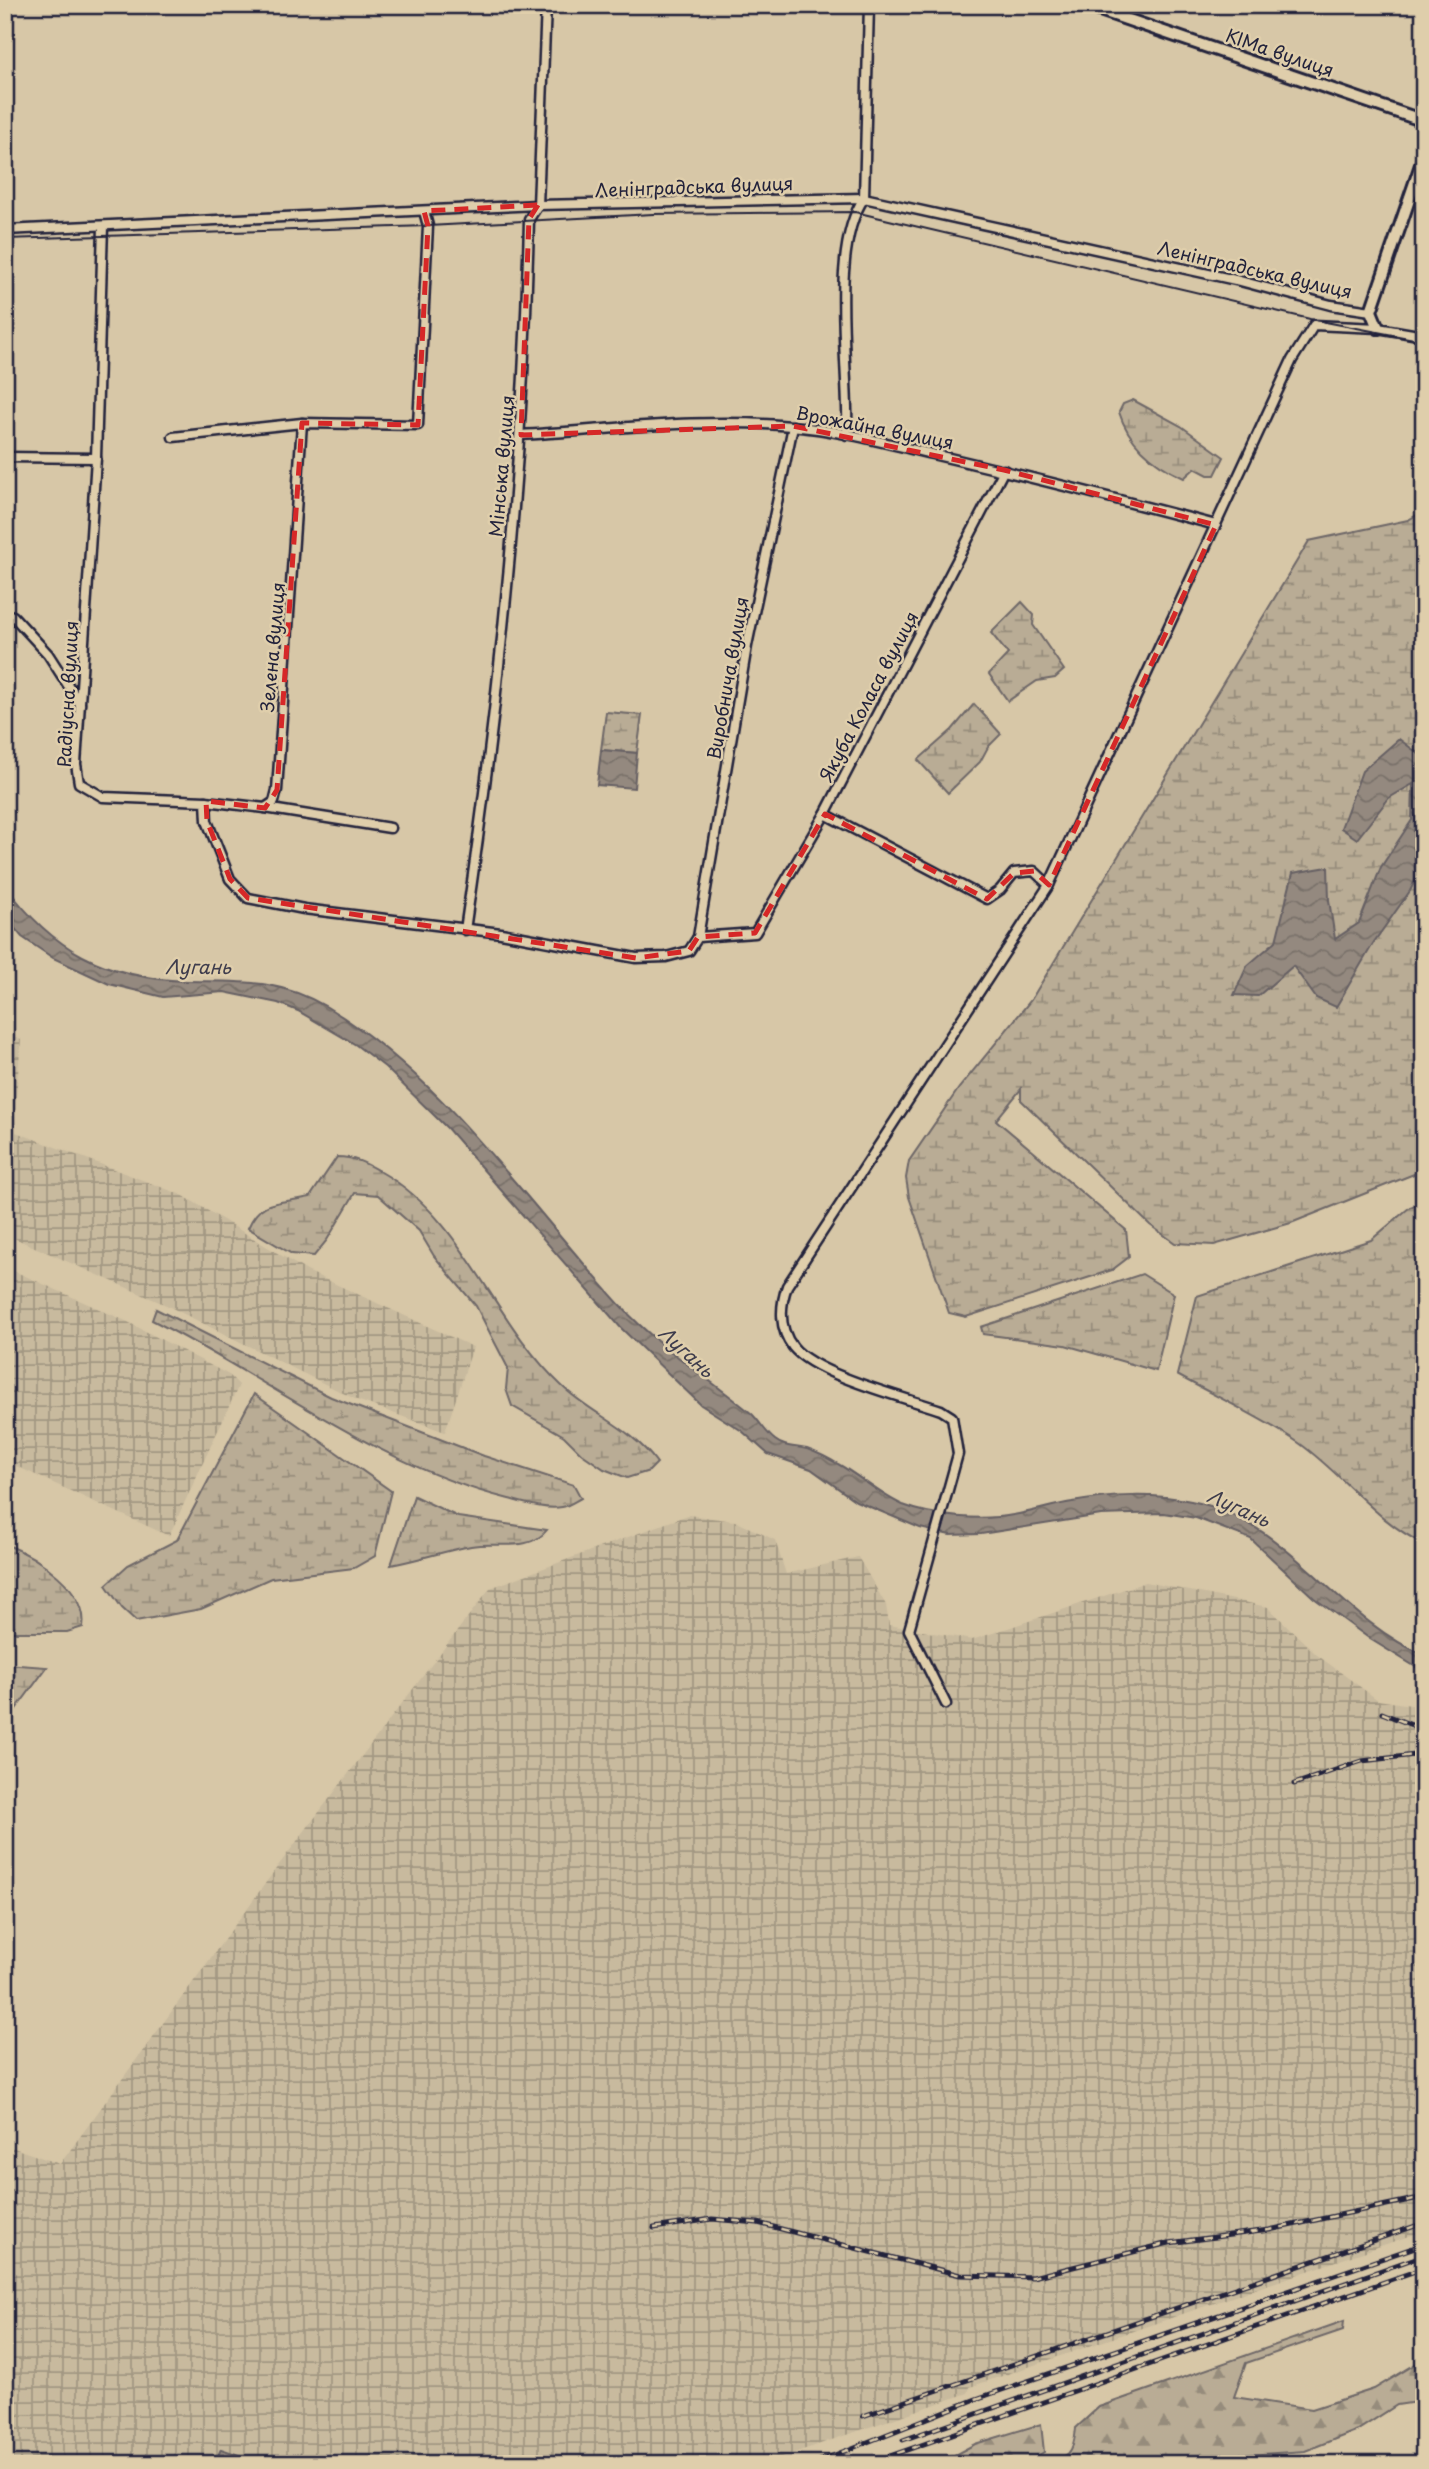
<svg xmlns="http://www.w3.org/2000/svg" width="1429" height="2469" viewBox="0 0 1429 2469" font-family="'Playpen Sans',sans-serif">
  <defs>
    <pattern id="industrial-grid" width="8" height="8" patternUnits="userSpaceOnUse" patternTransform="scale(1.75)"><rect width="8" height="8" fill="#c8ba9e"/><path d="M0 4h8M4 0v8" fill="none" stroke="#a29782"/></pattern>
    <pattern id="forest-firs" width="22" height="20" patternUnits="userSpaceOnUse" patternTransform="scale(1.75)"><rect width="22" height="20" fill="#b9ac95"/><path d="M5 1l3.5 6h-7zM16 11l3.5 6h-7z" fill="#968c7b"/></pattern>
    <pattern id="wetland-marsh" width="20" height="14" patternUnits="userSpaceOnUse" patternTransform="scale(1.75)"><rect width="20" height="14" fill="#b9ac95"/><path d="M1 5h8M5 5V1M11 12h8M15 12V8" fill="none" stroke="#968c7b"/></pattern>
    <pattern id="water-waves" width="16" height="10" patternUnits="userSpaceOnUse" patternTransform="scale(1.75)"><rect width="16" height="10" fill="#94897f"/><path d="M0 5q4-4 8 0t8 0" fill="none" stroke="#787069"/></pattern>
  </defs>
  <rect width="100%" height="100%" fill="#d7c7a7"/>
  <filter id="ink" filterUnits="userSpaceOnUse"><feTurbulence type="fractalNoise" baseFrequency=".0143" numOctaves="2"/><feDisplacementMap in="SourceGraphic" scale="14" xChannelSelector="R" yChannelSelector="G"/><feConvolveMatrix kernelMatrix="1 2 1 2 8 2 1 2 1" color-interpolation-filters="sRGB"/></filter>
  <g filter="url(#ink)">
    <g fill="url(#industrial-grid)">
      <path d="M5 1030 21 1040 13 1131 182 1195 307 1271 473 1347 445 1432 357 1400 166 1305 5 1234Z"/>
      <path d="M5 1267 126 1321 229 1375 239 1385 169 1536 5 1461Z"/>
      <path d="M688 1515 735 1521 775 1540 786 1574 858 1557 886 1605 889 1625 972 1640 1146 1582 1268 1607 1317 1655 1378 1700 1424 1707V2231L970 2387 968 2393 762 2464H5V2145L60 2164 278 1866 490 1588Z"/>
    </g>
    <g fill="url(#forest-firs)" stroke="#6e6768" stroke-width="2">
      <path d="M1344 2321 1343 2330 1246 2363 1234 2397 1312 2409 1374 2389 1424 2359V2401L1397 2405 1358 2430 1305 2451 1233 2456 1212 2464H1040C1067 2457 1073 2458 1076 2428L1099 2407Z"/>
      <path d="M1041 2424 1044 2452 1024 2464H938L975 2444Z"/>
    </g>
    <g fill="url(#wetland-marsh)" stroke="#6e6768" stroke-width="2">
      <path d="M1133 400 1181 426 1224 457 1215 475H1208L1195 468 1184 478C1155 465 1129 444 1119 412L1123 404Z"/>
      <path d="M1424 511V1170L1291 1223 1214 1245 1175 1243 1150 1225 1021 1100V1089L996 1120 1126 1230 1129 1257 1112 1270 966 1317 949 1313 909 1197 906 1178 909 1161 959 1088 1031 1000 1309 541 1408 520Z"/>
      <path d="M1022 602 1034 615 1033 625 1064 670 1055 678 1037 681 1008 701 989 674 1008 654 991 633Z"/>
      <path d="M974 704 1001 734 988 747 980 762 948 793 918 760 952 730Z"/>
      <path d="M606 712 642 715 637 753 601 750Z"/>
      <path d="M337 1157C355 1157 365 1163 381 1172 466 1220 492 1321 562 1386 591 1414 632 1428 657 1463L649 1471 627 1478 604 1469 582 1454 564 1436 512 1406 506 1389 508 1368 476 1306 434 1256 419 1231 378 1195 355 1193 327 1240 314 1256 292 1254 248 1228C261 1197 280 1204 310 1197Z"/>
      <path d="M1424 1201V1544C1376 1522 1343 1474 1299 1443 1261 1417 1217 1397 1177 1375L1197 1296 1371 1240 1410 1207Z"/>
      <path d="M1142 1274 1174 1294 1156 1371 1065 1345 983 1334 981 1327Z"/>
      <path d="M156 1309 331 1397 484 1456 574 1485 581 1498C575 1501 568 1506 562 1507 546 1510 524 1503 509 1499 381 1468 269 1379 152 1320Z"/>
      <path d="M254 1394 391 1491 375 1556 354 1568 271 1578 201 1609 136 1621 122 1608 106 1585 128 1565 177 1540Z"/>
      <path d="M414 1496 458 1517 547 1530C529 1553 497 1541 471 1546 444 1551 418 1560 391 1565Z"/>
      <path d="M5 1544C36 1556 89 1590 83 1627L67 1632H5Z"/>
      <path d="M5 1664 47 1667 5 1724Z"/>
    </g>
    <g fill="url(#water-waves)" stroke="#666064" stroke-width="2">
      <path d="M1399 739 1424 758V862L1410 891 1374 942 1336 1007 1316 998 1293 966 1258 996 1234 995 1247 966 1276 941 1293 873 1328 867 1329 900 1335 939 1359 923 1381 867 1412 820 1413 784 1389 798 1357 839 1341 828 1362 771Z"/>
      <path d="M601 750 637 753 634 788 597 785Z"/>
      <path d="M5 885C52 950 106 978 186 981 240 982 277 978 327 1007 444 1078 528 1204 620 1305 659 1348 708 1377 752 1414 760 1422 766 1433 775 1440 785 1448 796 1446 807 1449 818 1453 828 1458 838 1464 860 1476 880 1495 903 1505 934 1517 981 1521 1013 1515 1033 1512 1052 1505 1072 1502 1109 1495 1154 1493 1191 1501 1288 1520 1336 1618 1424 1655V1672L1370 1639 1314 1598 1251 1539 1196 1518 1164 1513 1101 1515 981 1534 950 1535 920 1528 856 1501 811 1469 768 1454 742 1431 701 1405 621 1328 447 1128 385 1067 356 1045 298 1011 278 1003 224 992 163 997 109 984 53 958 22 937 5 917Z"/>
      <path d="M221 2449 265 2464H228L216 2460Z"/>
    </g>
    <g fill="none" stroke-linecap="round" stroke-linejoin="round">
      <defs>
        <g id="street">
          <path d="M103 226 96 458 76 764 79 783 103 797 206 801 207 821 230 879 248 898 304 909 501 933 636 958 666 957 689 951 698 937 755 933 825 814 1004 470"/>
          <path d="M5 230 538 205 864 198 1240 281 1331 305 1371 311"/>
          <path d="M521 435C609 430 703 417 791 426 839 430 886 443 932 454 1027 476 1121 500 1216 525"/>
          <path d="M847 435C850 370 828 250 864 198L869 5"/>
          <path d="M173 437 302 423"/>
          <path d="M5 457 96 458"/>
          <path d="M5 614 13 616 48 654 80 704"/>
          <path d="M206 801 265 808 274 802 277 790 302 423 418 425 428 226 424 211"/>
          <path d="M265 808 390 828"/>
          <path d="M825 814 987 899 1000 890 1014 873 1034 871 1049 885"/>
          <path d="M465 930C500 694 524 457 529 219L538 205 546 5"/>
          <path d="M698 937 747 646 793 426"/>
          <path d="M946 1704 909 1630 958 1454 952 1417 941 1410C906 1398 815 1375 793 1347 779 1329 780 1306 787 1286L1049 885 1292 360 1314 325 1378 328 1424 336"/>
        </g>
        <g id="secondary">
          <path d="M1085 5 1424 121"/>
          <path d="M1378 328 1371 311 1424 156"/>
        </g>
      </defs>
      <use href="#street" stroke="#22223b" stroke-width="13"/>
      <use href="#secondary" stroke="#22223b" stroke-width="16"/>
      <use href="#street" stroke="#dfceab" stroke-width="8"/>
      <use href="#secondary" stroke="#dfceab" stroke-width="10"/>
      <path stroke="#22223b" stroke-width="2" d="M5 239 428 226 653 214 855 212 1310 319 1424 341"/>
      <defs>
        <g id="rail">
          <path d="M1382 1713 1424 1730"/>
          <path d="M1294 1784 1362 1761 1424 1754"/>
          <path d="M654 2228 712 2219 758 2223 960 2275 1033 2277 1169 2243 1269 2230 1424 2197"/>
          <path d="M863 2416 1424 2223"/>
          <path d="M903 2440 1424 2255"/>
          <path d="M812 2464 976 2399 1424 2244"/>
          <path d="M867 2464 1424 2268"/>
        </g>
      </defs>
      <use href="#rail" stroke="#22223b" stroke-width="5"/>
      <use href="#rail" stroke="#dfceab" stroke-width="2.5" stroke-dasharray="8" stroke-linecap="butt"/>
    </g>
  </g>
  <path fill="none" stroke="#d62828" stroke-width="5" stroke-dasharray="14 9" stroke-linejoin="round" d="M538 205 529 219 521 435 793 426 1004 470 1216 525 1049 885 1034 871 1014 873 987 899 825 814 755 933 698 937 689 951 636 958 248 898 230 879 207 821 206 801 265 808 277 790 302 423 418 425 428 226 424 211Z"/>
  <g text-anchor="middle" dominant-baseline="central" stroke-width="5" stroke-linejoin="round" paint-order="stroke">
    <g font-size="18" fill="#22223b" stroke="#dfceab">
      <text transform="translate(1280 52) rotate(19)">КІМа вулиця</text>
      <text transform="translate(694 186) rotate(-2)">Ленінградська вулиця</text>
      <text transform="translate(1255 269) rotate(13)">Ленінградська вулиця</text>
      <text transform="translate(875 427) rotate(11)">Врожайна вулиця</text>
      <text transform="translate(501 466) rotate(-85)">Мінська вулиця</text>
      <text transform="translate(272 647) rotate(-85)">Зелена вулиця</text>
      <text transform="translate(727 678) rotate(-80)">Виробнича вулиця</text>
      <text transform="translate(67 694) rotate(-87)">Радіусна вулиця</text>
      <text transform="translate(868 696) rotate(-62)">Якуба Коласа вулиця</text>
    </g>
    <g font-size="19" font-style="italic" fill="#3e3c4c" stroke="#dfceab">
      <text x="198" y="966">Лугань</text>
      <text transform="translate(687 1351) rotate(42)">Лугань</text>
      <text transform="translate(1239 1507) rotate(24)">Лугань</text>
    </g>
  </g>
  <rect width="1429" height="2469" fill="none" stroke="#dfceab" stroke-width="28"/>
  <rect x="14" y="14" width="1401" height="2441" fill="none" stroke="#22223b" stroke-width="2.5" filter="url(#ink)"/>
</svg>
